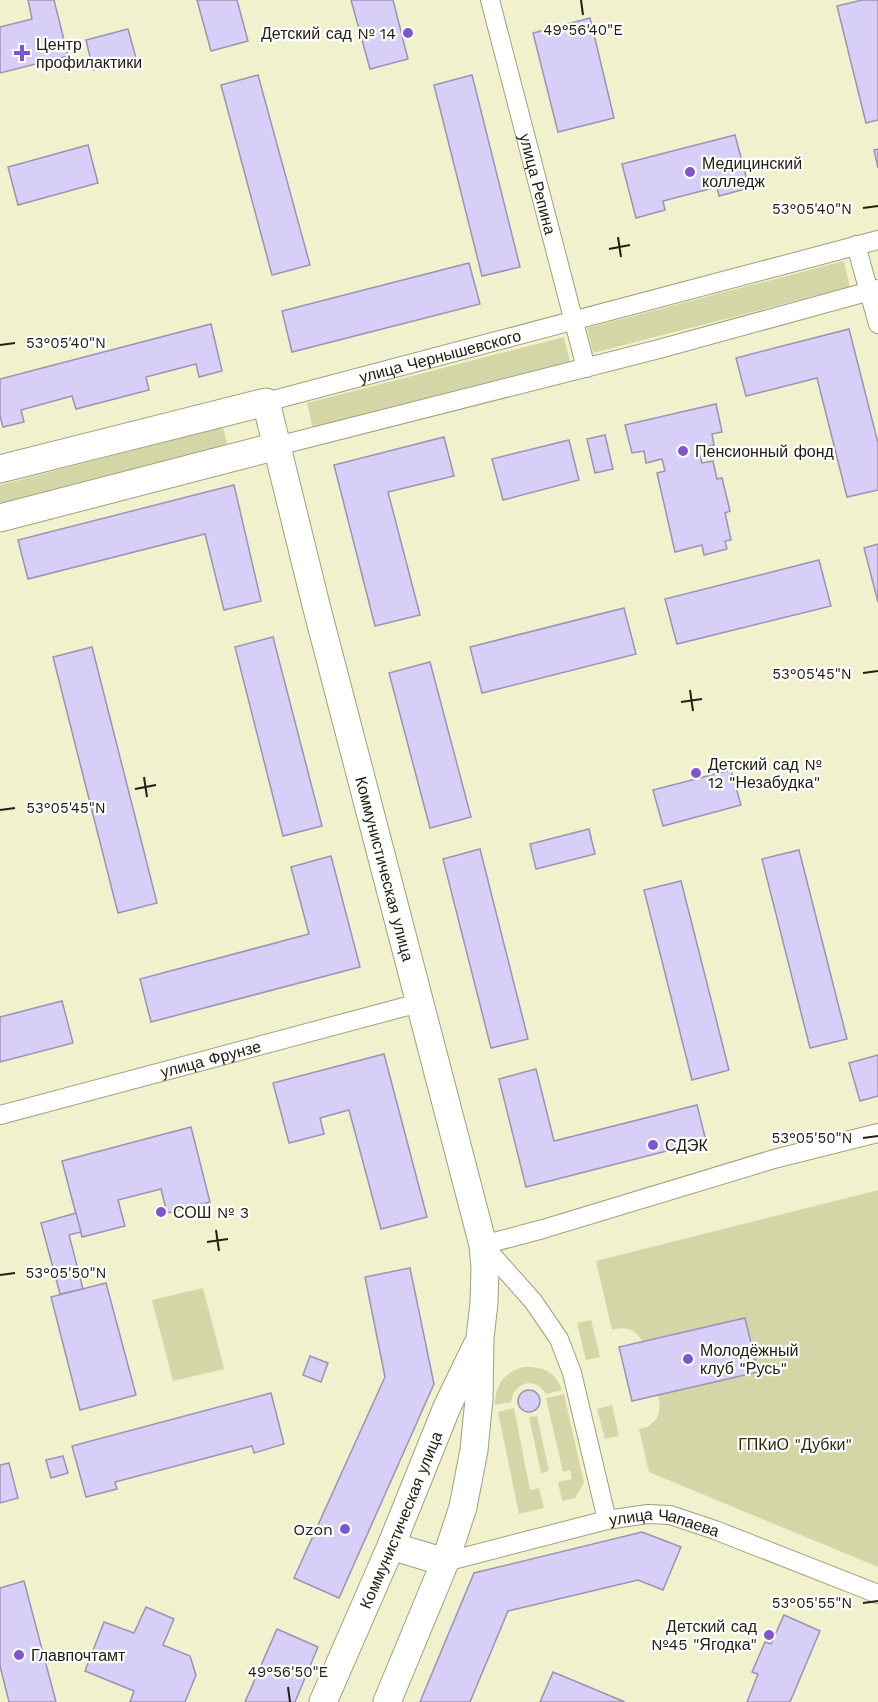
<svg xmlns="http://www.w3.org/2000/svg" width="878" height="1702" viewBox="0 0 878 1702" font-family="'Work Sans',sans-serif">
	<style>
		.green { fill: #d5d6a7 }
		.building { fill: #d8cff8; stroke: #9b93b4; stroke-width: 1.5 }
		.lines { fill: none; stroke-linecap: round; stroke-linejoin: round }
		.minor-casing { stroke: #9fa07d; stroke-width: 20 }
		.secondary-casing { stroke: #9fa07d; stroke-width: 29 }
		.minor { stroke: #fff; stroke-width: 18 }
		.secondary { stroke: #fff; stroke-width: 27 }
		.ticks { fill: none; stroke: #212113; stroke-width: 2 }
		.poi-dot { fill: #7e55cf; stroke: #fff; stroke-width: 2 }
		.labels { text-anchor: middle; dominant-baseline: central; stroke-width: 4.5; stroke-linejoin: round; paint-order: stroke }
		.poi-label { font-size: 16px; fill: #212113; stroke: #fff; text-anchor: start }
		.street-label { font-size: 16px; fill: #212113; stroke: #fff }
		.park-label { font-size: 16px; fill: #2d2d0c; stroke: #fff }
		.ticks-label { font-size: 15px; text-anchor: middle; fill: #212113; stroke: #fff; stroke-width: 4.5; stroke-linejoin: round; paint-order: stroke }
	</style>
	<rect width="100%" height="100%" fill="#f1f2cd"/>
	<g class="green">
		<path d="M844 261 850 287 593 353 587 328Z"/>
		<path d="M564 337 570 362 313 428 307 403Z"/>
		<path d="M223 427 229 452 0 511V485Z"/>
		<path d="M878 1190V1567L649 1472 639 1429C657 1426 663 1412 658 1395L758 1372 745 1318 642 1341C635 1329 625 1326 612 1330L596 1261Z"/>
		<path d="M203 1288 224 1369 173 1381 152 1300Z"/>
		<path d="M591 1320 600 1357 586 1360 577 1323Z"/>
		<path d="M523 1367C542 1366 556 1371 562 1390L546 1394C535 1376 514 1382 511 1402L495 1405C495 1385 504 1373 523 1367Z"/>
		<path d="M564 1394 584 1483 575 1498 562 1501 558 1482 572 1479 570 1470 563 1472 546 1398Z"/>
		<path d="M612 1405 619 1436 605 1439 597 1409Z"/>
		<path d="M514 1408 530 1490 539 1488 544 1508 519 1514 498 1412Z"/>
		<path d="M537 1416 549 1471 541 1473 529 1417Z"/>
	</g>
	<g class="building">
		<path d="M28 0H54L68 56 0 73V27L32 19Z"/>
		<path d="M197 0H237L248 41 211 51Z"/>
		<path d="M351 0H393L408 59 370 69Z"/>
		<path d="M862 0H878V120L866 123 837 6Z"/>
		<path d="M590 18 614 118 558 132 533 33Z"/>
		<path d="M128 29 136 58 93 70 86 40Z"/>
		<path d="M258 75 310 265 272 275 221 85Z"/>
		<path d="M472 75 520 267 482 276 434 85Z"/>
		<path d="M735 135 749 188 719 196 717 187 663 201 665 210 636 218 622 164Z"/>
		<path d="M88 145 98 183 18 205 8 167Z"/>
		<path d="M878 149V168L874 150Z"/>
		<path d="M469 263 480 304 292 352 282 311Z"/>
		<path d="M211 324 222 371 199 377 196 364 146 377 149 390 76 409 72 396 21 410 24 422 3 427 0 416V379Z"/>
		<path d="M849 329 878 443V490L847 497 817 378 746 396 736 358Z"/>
		<path d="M716 404 722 432 712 434 714 445 698 449 702 463 713 461 717 479 722 478 730 511 725 513 731 540 725 541 727 549 704 555 702 545 675 552 657 473 665 471 662 459 646 463 644 451 632 453 625 425Z"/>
		<path d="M605 435 613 469 595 473 587 439Z"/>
		<path d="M444 437 454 476 388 492 420 615 375 626 334 465Z"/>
		<path d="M569 440 579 480 503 500 492 459Z"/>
		<path d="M234 485 261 601 224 610 205 534 28 579 18 540Z"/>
		<path d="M878 544V602L864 548Z"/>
		<path d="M819 560 831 606 677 644 665 599Z"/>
		<path d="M624 608 636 654 482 693 470 647Z"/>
		<path d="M273 637 322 826 283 836 235 647Z"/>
		<path d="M92 647 157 903 118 913 53 657Z"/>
		<path d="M430 662 471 817 430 828 389 673Z"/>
		<path d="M731 770 741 805 663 826 653 790Z"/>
		<path d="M589 829 595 854 536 869 530 844Z"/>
		<path d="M480 849 528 1039 491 1048 443 859Z"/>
		<path d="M799 850 847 1039 810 1048 762 859Z"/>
		<path d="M331 856 360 967 151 1022 140 979 309 934 291 867Z"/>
		<path d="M681 881 729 1070 692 1080 644 890Z"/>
		<path d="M62 1001 73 1043 0 1062V1017Z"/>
		<path d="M384 1054 427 1217 381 1229 349 1110 320 1118 324 1134 289 1143 273 1083Z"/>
		<path d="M878 1055V1096L860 1101 849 1063Z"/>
		<path d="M536 1069 554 1141 697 1105 706 1141 526 1187 499 1079Z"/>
		<path d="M191 1127 210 1202 167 1213 161 1189 118 1200 125 1226 82 1237 62 1161Z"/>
		<path d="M76 1213 81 1232 69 1235 83 1289 60 1294 41 1223Z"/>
		<path d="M410 1268 434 1384 339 1598 294 1578 385 1377 365 1277Z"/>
		<path d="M106 1283 136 1395 80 1410 51 1297Z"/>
		<path d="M745 1318 758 1372 632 1401 619 1347Z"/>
		<path d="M310 1356 328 1363 321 1382 303 1375Z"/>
		<circle cx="529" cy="1401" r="11"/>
		<path d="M271 1393 284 1444 254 1453 252 1446 115 1482 117 1489 86 1497 72 1446Z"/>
		<path d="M63 1456 68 1473 51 1478 46 1460Z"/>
		<path d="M9 1463 18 1498 0 1503V1465Z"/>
		<path d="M642 1532 681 1547 663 1590 638 1580 508 1611 470 1702H420L474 1573Z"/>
		<path d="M24 1581 56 1702H9L0 1666V1588Z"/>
		<path d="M146 1607 174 1619 163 1645 190 1656 196 1675 185 1702H130L134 1691 85 1671 104 1622 134 1633Z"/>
		<path d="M784 1615 820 1631 790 1702H747L758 1674 752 1672 765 1642 771 1644Z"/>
		<path d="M277 1629 318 1647 295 1702H245Z"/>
		<path d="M553 1672 625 1702H540Z"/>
	</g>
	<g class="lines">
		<g class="minor-casing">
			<g id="minor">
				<path id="s1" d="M490 0 586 368"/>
				<path d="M856 245 878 324"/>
				<path id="s2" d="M266 402 878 240"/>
				<path d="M277 446 659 349 878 289"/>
				<path id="s3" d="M0 1115 419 1003"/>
				<path d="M607 1520 572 1373 559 1339 533 1301 483 1245 543 1229 774 1159 878 1133"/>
				<path id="s4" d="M445 1562 607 1520 648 1514 670 1515 715 1530 878 1594"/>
			</g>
		</g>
		<g class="secondary-casing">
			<g id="secondary">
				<path id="s5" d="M0 469 266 402 316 605 483 1245 485 1268 484 1303 480 1338 479 1399 474 1450 463 1507 445 1562 387 1702"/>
				<path d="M0 518 277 446"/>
				<path d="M391 1546 445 1562"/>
				<path id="s6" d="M323 1702 391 1546 447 1407 476 1347"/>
			</g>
		</g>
		<use href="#minor" class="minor"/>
		<use href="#secondary" class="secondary"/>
	</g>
	<path class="ticks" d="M581 0 583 15M863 208 878 206M618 237 621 257M609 249 630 245M0 345 15 343M863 673 878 671M690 690 693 711M681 702 702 699M144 777 147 797M135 789 156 785M0 810 15 808M863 1138 878 1136M216 1230 219 1251M207 1242 228 1239M0 1275 15 1273M863 1603 878 1601M288 1687 290 1702"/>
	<g class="poi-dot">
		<circle cx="408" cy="33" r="6"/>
		<path d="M19 44h6v6h6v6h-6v6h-6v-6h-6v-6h6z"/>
		<circle cx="690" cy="172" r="6"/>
		<circle cx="683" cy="451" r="6"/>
		<circle cx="696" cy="773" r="6"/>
		<circle cx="653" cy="1145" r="6"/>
		<circle cx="161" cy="1212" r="6"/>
		<circle cx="688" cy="1359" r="6"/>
		<circle cx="345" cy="1529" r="6"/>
		<circle cx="769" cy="1635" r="6"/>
		<circle cx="19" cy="1655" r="6"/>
	</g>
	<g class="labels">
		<g class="poi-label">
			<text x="396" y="33" text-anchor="end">Детский сад № 14</text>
			<text x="36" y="44">Центр<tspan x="36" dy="18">профилактики</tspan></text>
			<text x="702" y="163">Медицинский<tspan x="702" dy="18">колледж</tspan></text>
			<text x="695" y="451">Пенсионный фонд</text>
			<text x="708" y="764">Детский сад №<tspan x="708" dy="18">12 "Незабудка"</tspan></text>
			<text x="665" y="1145">СДЭК</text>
			<text x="173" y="1212">СОШ № 3</text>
			<text x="700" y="1350">Молодёжный<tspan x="700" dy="18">клуб "Русь"</tspan></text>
			<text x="333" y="1529" text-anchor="end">Ozon</text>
			<text x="757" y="1626" text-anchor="end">Детский сад<tspan x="757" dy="18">№45 "Ягодка"</tspan></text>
			<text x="31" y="1655">Главпочтамт</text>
		</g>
		<g class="street-label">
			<text stroke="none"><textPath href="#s1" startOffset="190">улица Репина</textPath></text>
			<text stroke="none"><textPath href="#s2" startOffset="180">улица Чернышевского</textPath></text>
			<text stroke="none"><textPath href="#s5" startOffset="756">Коммунистическая улица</textPath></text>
			<text stroke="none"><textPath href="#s3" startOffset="218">улица Фрунзе</textPath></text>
			<text stroke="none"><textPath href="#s6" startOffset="198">Коммунистическая улица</textPath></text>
			<text stroke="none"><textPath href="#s4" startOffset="226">улица Чапаева</textPath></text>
		</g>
		<g class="park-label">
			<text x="795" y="1444">ГПКиО "Дубки"</text>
		</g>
	</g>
	<g class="ticks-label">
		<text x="583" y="35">49°56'40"E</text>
		<text x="812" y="214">53°05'40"N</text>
		<text x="66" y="348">53°05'40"N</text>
		<text x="812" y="679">53°05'45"N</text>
		<text x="66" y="813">53°05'45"N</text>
		<text x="812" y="1143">53°05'50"N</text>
		<text x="66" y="1278">53°05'50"N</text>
		<text x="812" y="1608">53°05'55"N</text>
		<text x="288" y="1677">49°56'50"E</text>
	</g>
</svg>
